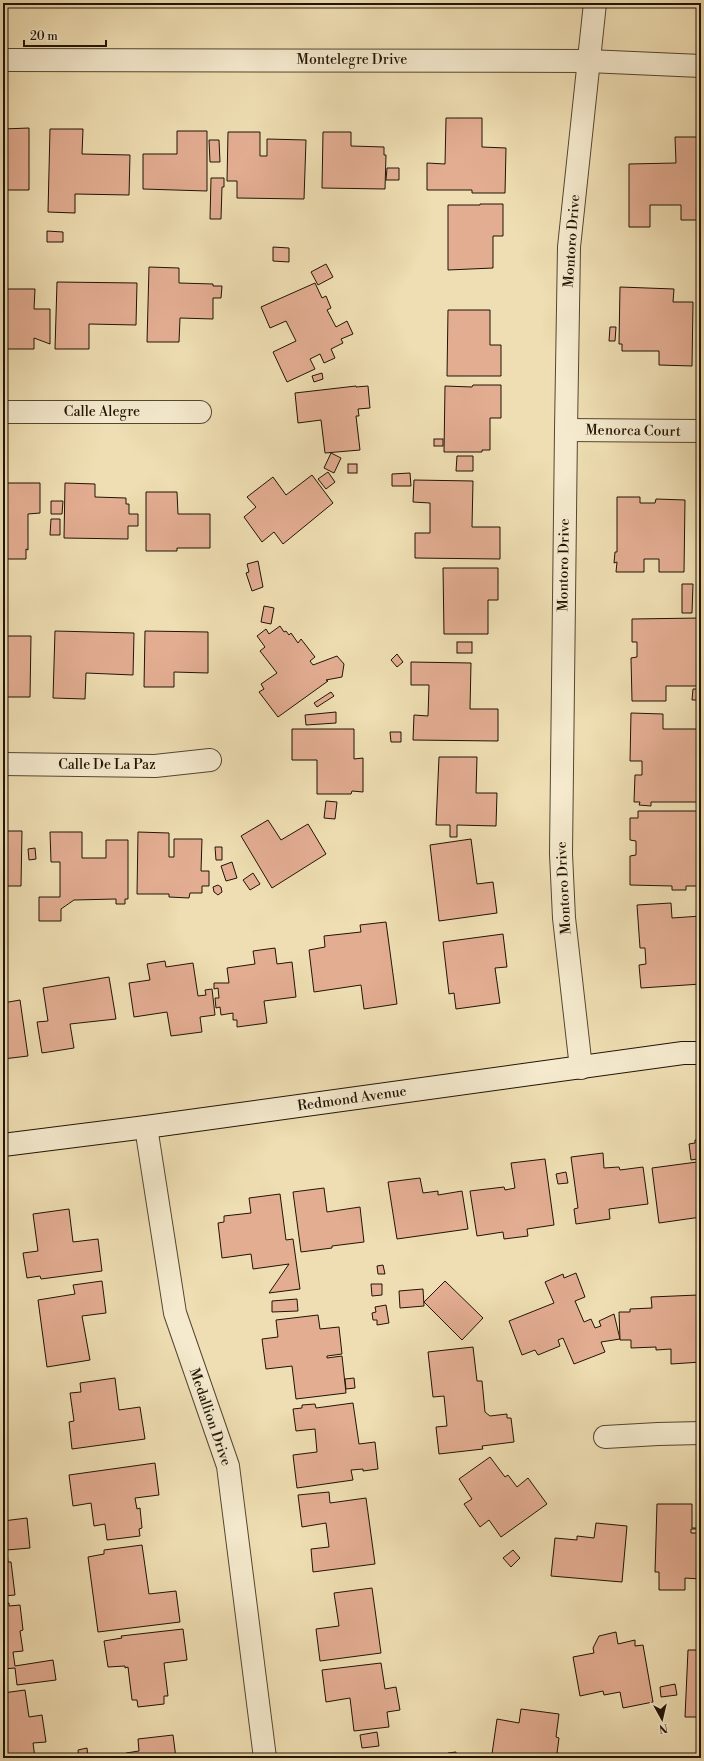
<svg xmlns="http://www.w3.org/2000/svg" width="704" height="1761" viewBox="0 0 704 1761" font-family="'Libre Bodoni',serif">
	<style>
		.building { fill: #e3ad92; stroke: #211404 }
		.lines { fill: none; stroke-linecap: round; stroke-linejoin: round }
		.street-casing { stroke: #544630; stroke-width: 24 }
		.secondary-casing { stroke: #211404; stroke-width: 24 }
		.street { stroke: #f5eace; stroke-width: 22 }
		.secondary { stroke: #f5eace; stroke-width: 22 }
		.labels { text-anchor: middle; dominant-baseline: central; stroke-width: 3.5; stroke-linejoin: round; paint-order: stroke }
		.street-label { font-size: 14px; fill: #211404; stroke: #f5eace }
	</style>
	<rect width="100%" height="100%" fill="#efdeb3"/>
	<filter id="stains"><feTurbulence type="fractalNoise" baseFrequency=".005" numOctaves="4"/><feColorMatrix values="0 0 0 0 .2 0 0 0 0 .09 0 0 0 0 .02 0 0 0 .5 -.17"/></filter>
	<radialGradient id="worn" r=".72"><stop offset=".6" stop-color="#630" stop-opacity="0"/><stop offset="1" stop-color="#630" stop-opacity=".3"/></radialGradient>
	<g class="building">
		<path d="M482 3H522V7Z"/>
		<path d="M446 118H482V147L506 148 505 193H472V190H427V163L445 164Z"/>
		<path d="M29 128V190H4L3 202V129Z"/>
		<path d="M50 129H83L82 154 130 155 129 195 75 194V213L48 212Z"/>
		<path d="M177 131H207V191L143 189V154H177Z"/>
		<path d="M228 132H260V156H267V139L306 140 304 199 237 198V181H227Z"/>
		<path d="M323 132H351V146L384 147V155H386L385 189 322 188Z"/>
		<path d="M675 137H701V220H681V205H650V227H629V164L676 163Z"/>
		<path d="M209 140H219L220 162H210Z"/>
		<path d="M387 168H399V180H386Z"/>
		<path d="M211 178H224V187H222L221 219H210Z"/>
		<path d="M480 204H503V236H493V268L448 270V205H480Z"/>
		<path d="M47 231 63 232V242H47Z"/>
		<path d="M273 247 289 248V262L273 261Z"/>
		<path d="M326 264 333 277 318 285 311 272Z"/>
		<path d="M149 267 179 268V283L213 284V286H222L221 298H213V319L180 318 179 342H147Z"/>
		<path d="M57 282 137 283 136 325 89 324V349H55Z"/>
		<path d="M315 283 322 298 326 296 331 308 327 310 336 327 347 321 353 334 341 339 343 343 331 349 335 358 324 363 320 354 310 359 315 369 287 382 273 352 296 341 286 321 270 328 261 307Z"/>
		<path d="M620 287 674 289 673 302H693L692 366 659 365V351H622V344H619Z"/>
		<path d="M3 289H35L34 309H50V344L34 338V349H5V340H3Z"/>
		<path d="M448 310H490V345H501V376H447Z"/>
		<path d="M610 327H616L615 341H609Z"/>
		<path d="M322 373 323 379 314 382 312 376Z"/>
		<path d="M473 385H501V418H490V450H482V452H444L445 386 472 387Z"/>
		<path d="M356 386V387L368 386 370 408 358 409 359 416H356L360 450 325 453 321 420 298 423 295 393Z"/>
		<rect x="434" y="439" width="9" height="7"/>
		<path d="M331 453 341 458 334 473 324 468Z"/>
		<path d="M457 456H473V471H456Z"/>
		<rect x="348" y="464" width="9" height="9"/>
		<path d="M328 472 335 482 326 489 318 479Z"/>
		<path d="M410 473 411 486H392V474Z"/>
		<path d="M312 475 333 503 283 544 274 532 262 542 244 517 256 507 247 497 273 477 286 495Z"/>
		<path d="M414 480 473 481 472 527H500V559L415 558V533H430V503L413 502Z"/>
		<path d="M7 483H40V513L28 514V550L26 549V559H3V508H7Z"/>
		<path d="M65 483 95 484V497L126 498V504H129V514H138V526H128V539L64 538Z"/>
		<path d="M146 492H177L178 514H210V548H177V551H146Z"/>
		<path d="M617 497H640V503H655L656 499 685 500 684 572H659V559H644V572H616L617 562 614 563 615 552H617Z"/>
		<path d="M51 501H63L62 514H51Z"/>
		<path d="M51 519H60V535H50Z"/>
		<path d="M258 561 263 587 252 591 246 573 249 572 247 564Z"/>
		<path d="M443 568H498V600H488V634H444Z"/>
		<path d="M682 584H693L692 613H682Z"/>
		<path d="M264 606 274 608 271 624 261 622Z"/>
		<path d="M701 618V686H666V701H632L631 658 637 657V642H632V619Z"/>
		<path d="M280 626 284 632 286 631 289 635 291 633 298 643 301 639 315 657 310 661 313 665 337 656 344 664 342 677 326 680 328 681 278 717 259 692 264 689 261 684 277 673 260 651 265 647 257 636 266 629 269 634Z"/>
		<path d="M55 631 134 633 133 675 86 673 85 699 53 698Z"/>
		<path d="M145 631 208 632V673L174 672V687H144Z"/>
		<path d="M3 636H31L30 697H3Z"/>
		<rect x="457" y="642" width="15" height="11"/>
		<path d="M397 654 403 662 397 667 391 660Z"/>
		<path d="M411 662 471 663 470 709H498V741L413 740 414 715 428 716 429 685H411Z"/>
		<path d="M693 689H701L700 700H692Z"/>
		<path d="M331 692 334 696 317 707 314 703Z"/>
		<path d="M336 712V723L306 725 305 715Z"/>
		<path d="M631 713 663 714V729H701V802H651V806L639 805 640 802H634L635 775H642V761H630Z"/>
		<path d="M292 729H354V759L363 758V792L352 791 351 794H317V760H292Z"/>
		<path d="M390 732H401V742H391Z"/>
		<path d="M439 757H477L476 793H497L496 826 457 825V837H450V825H436Z"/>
		<path d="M326 801 337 802 335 819 324 818Z"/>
		<path d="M638 811H701V886H686V890H672V886L630 885V856L636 855V841L630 840V818H638Z"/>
		<path d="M268 820 281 840 308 824 326 854 272 888 241 836Z"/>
		<path d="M3 831H22L21 886H3Z"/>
		<path d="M50 832H82V858H106V840H128V899H125V904H116V899L74 900 61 909V921H39V897H60V862H51Z"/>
		<path d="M138 832 169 833V857H174V839H202L201 871H209V886H202V893H190L189 898 169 897V894H137Z"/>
		<path d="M471 839 477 884 493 882 497 913 439 921 430 845Z"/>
		<path d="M215 847H222V860H216Z"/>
		<path d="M35 848 36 859 29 860 28 849Z"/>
		<path d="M232 862 237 878 226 881 221 866Z"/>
		<path d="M253 873 260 884 250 890 243 880Z"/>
		<path d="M218 885 221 887 222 892 218 895 214 892 213 887Z"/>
		<path d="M671 903 672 918 701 916V941H697L699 958H701V984L641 988 639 965 646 964 645 948H640L637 905Z"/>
		<path d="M386 922 397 1004 364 1009 361 985 314 992 309 950 325 947 324 936 361 932 360 925Z"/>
		<path d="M503 934 507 967 495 968 500 1003 456 1009 454 993 449 994 443 942Z"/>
		<path d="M275 948 277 964 292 962 296 997 264 1001 267 1023 237 1027V1020H233V1013L221 1015 220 1007 216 1008 215 998H219L218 988 214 989V983H229L227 968 255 964 253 951Z"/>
		<path d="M165 961 166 967 193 963 198 996 206 995 205 990 212 989 215 1015 200 1017 202 1032 171 1036 167 1012 134 1017 129 983 150 980 147 964Z"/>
		<path d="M109 977 116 1019 70 1024 74 1048 42 1053 37 1022 48 1021 43 988Z"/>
		<path d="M20 1000 28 1056 3 1059V1003Z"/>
		<path d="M701 1139V1217L659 1223 652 1168 697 1162V1159L691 1160 689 1144 695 1143V1140Z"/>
		<path d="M603 1153 604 1168 619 1167 620 1170 643 1167 648 1204 609 1209 610 1219 576 1224 574 1209 578 1208 571 1157Z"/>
		<path d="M545 1159 554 1225 527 1229 528 1236 504 1239 503 1232 477 1236 470 1191 504 1187 505 1190 515 1188 511 1163Z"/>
		<path d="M566 1172 568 1183 558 1184 556 1174Z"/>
		<path d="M420 1178 423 1193 438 1191V1195L462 1191 468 1229 397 1239 388 1182Z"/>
		<path d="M324 1188 327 1212 360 1207 364 1242 332 1246V1248L301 1252 293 1192Z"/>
		<path d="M280 1194 286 1240 293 1239 300 1289 269 1293 289 1264 253 1269 251 1254 222 1258 218 1223 224 1222V1216L251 1213 249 1198Z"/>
		<path d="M69 1209 73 1242 98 1239 102 1271 41 1279 40 1276 27 1278 23 1253 38 1251 33 1214Z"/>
		<path d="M383 1265 385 1274H378L377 1266Z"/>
		<path d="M576 1273 585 1297 575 1301 584 1322 591 1319 595 1328 601 1326 599 1321 614 1314 620 1339 601 1342 605 1352 574 1364 563 1338 558 1340 560 1346 538 1355 535 1350 522 1355 509 1321 554 1303 545 1282 563 1274 564 1278Z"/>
		<path d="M102 1281 106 1313 82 1316 90 1360 47 1367 38 1300 75 1294 73 1285Z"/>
		<path d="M445 1281 483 1318 462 1340 424 1302Z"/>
		<path d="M371 1284H382V1295L372 1296Z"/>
		<path d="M423 1289 424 1306 400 1308 399 1291Z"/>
		<path d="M698 1295 699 1305H701V1362L671 1364V1349L656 1350V1347L631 1348V1340H620L619 1312H630V1309L652 1308 651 1297Z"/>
		<path d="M297 1299 298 1311 272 1312V1301Z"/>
		<path d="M386 1305 389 1323 377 1325V1320H373L372 1313 376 1312 375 1307Z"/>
		<path d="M318 1315 320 1329 339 1327 342 1354 327 1356V1358L342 1356 346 1393 296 1399 292 1366 266 1369 262 1339 278 1337 276 1320Z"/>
		<path d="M473 1347 477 1381H482L485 1412 490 1416 507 1414V1418H511L514 1442 482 1446 483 1449 439 1454 436 1427 447 1426 444 1396 433 1397 428 1352Z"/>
		<path d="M115 1378 119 1410 140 1407 145 1439 72 1449 69 1422 74 1421 70 1393 81 1392 80 1383Z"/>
		<path d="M354 1378 355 1388 346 1389 345 1379Z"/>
		<path d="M353 1403 359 1444 375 1442 378 1469 363 1471V1469L351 1470 353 1480 297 1488 293 1455 317 1452 315 1429 296 1431 293 1409 302 1408V1405L315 1404 316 1408Z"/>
		<path d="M490 1457 505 1477 508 1475 517 1487 528 1478 547 1504 501 1537 489 1520 480 1527 464 1504 472 1499 459 1479Z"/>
		<path d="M155 1463 159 1495 135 1498 137 1509 140 1508 142 1528 139 1529 140 1536 107 1540 105 1524 94 1526 91 1503 73 1506 69 1475Z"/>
		<path d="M329 1492 330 1503 366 1498 375 1564 313 1572 311 1549 329 1547 326 1523 302 1527 298 1495Z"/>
		<path d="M657 1504H692V1528H701V1529H691V1533H701V1579L685 1578V1590H659V1572H655Z"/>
		<path d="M27 1518 30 1548 7 1550 8 1562H11L15 1595 3 1596V1521Z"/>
		<path d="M596 1523 627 1526 622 1582 551 1576 555 1538 577 1540V1536L594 1538Z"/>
		<path d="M142 1545 149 1594 176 1591 180 1622 98 1632 88 1557 104 1554V1550Z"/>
		<path d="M513 1550 520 1558 511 1567 503 1558Z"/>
		<path d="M372 1588 381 1653 320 1661 316 1629 339 1626 334 1593Z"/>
		<path d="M9 1603V1606L20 1605 23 1630 20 1631 23 1651 13 1652 15 1666 53 1660 56 1680 17 1685 15 1668 3 1669V1604Z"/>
		<path d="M183 1629 187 1660 164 1663 168 1696H164V1704L138 1707 137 1700H132L128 1667 125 1668V1666L108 1667 104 1641 122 1638 121 1636Z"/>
		<path d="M616 1632 618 1644 635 1640V1646L643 1645 653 1702 623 1708 620 1692 604 1695 603 1691 580 1696 573 1657 594 1653 593 1648 599 1636Z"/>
		<path d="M688 1650H701V1717H685Z"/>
		<path d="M381 1663 385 1689 396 1687 400 1710 387 1712 389 1727 354 1731 350 1698 326 1702 322 1670Z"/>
		<path d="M675 1684 677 1695 661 1697 660 1687Z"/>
		<path d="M25 1690 29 1717 42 1715 46 1742 33 1743 35 1758H3V1693Z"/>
		<path d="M521 1709 559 1714 556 1737 559 1738 557 1753 572 1756V1758H504L505 1756 492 1754 497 1719 519 1723Z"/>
		<path d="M377 1732 379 1746 362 1748 360 1735Z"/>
		<path d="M173 1735 176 1758H126V1753L139 1751 138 1739Z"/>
		<path d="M87 1748 88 1758H79L78 1750Z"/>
		<path d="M456 1752V1758H449L448 1753Z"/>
	</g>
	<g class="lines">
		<g class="street-casing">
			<g id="street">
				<path d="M3 60 588 61 701 66"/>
				<path d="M3 412H200"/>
				<path d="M566 430 701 431"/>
				<path d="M3 764 155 766 210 760"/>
				<path d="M581 1068 564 918 561 854 566 430 569 247 595 3"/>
				<path d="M146 1127 175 1313 228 1466 265 1758"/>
				<path d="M605 1437 658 1434 701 1433"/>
			</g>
		</g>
		<g class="secondary-casing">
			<path id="secondary" d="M3 1145 146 1127 683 1053H701"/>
		</g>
		<use href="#street" class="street"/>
		<use href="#secondary" class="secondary"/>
	</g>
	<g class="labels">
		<g class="street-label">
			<text x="352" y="60">Montelegre Drive</text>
			<text transform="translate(572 241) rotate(-86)">Montoro Drive</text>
			<text x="102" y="412">Calle Alegre</text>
			<text transform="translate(633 431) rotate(1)">Menorca Court</text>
			<text transform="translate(564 565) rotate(-89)">Montoro Drive</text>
			<text x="107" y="765">Calle De La Paz</text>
			<text transform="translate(564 888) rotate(-93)">Montoro Drive</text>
			<text transform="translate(352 1099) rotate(-8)">Redmond Avenue</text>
			<text transform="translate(210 1417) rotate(71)">Medallion Drive</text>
		</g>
	</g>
	<rect width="704" height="1761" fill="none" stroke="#efdeb3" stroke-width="16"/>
	<rect x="4" y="4" width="696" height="1753" fill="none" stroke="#211404" stroke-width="2"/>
	<rect x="8" y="8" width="688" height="1745" fill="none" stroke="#211404"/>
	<g transform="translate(662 1719) rotate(172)" stroke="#f5eace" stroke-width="3" paint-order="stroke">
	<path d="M0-3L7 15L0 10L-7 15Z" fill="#211404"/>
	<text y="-6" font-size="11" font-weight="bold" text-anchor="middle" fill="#211404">N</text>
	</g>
	<path d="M24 40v6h82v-6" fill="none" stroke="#211404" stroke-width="2"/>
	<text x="30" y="40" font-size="12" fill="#211404" stroke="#f5eace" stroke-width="3" paint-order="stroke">20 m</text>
	<rect width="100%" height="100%" filter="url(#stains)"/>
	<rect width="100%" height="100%" fill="url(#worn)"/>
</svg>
